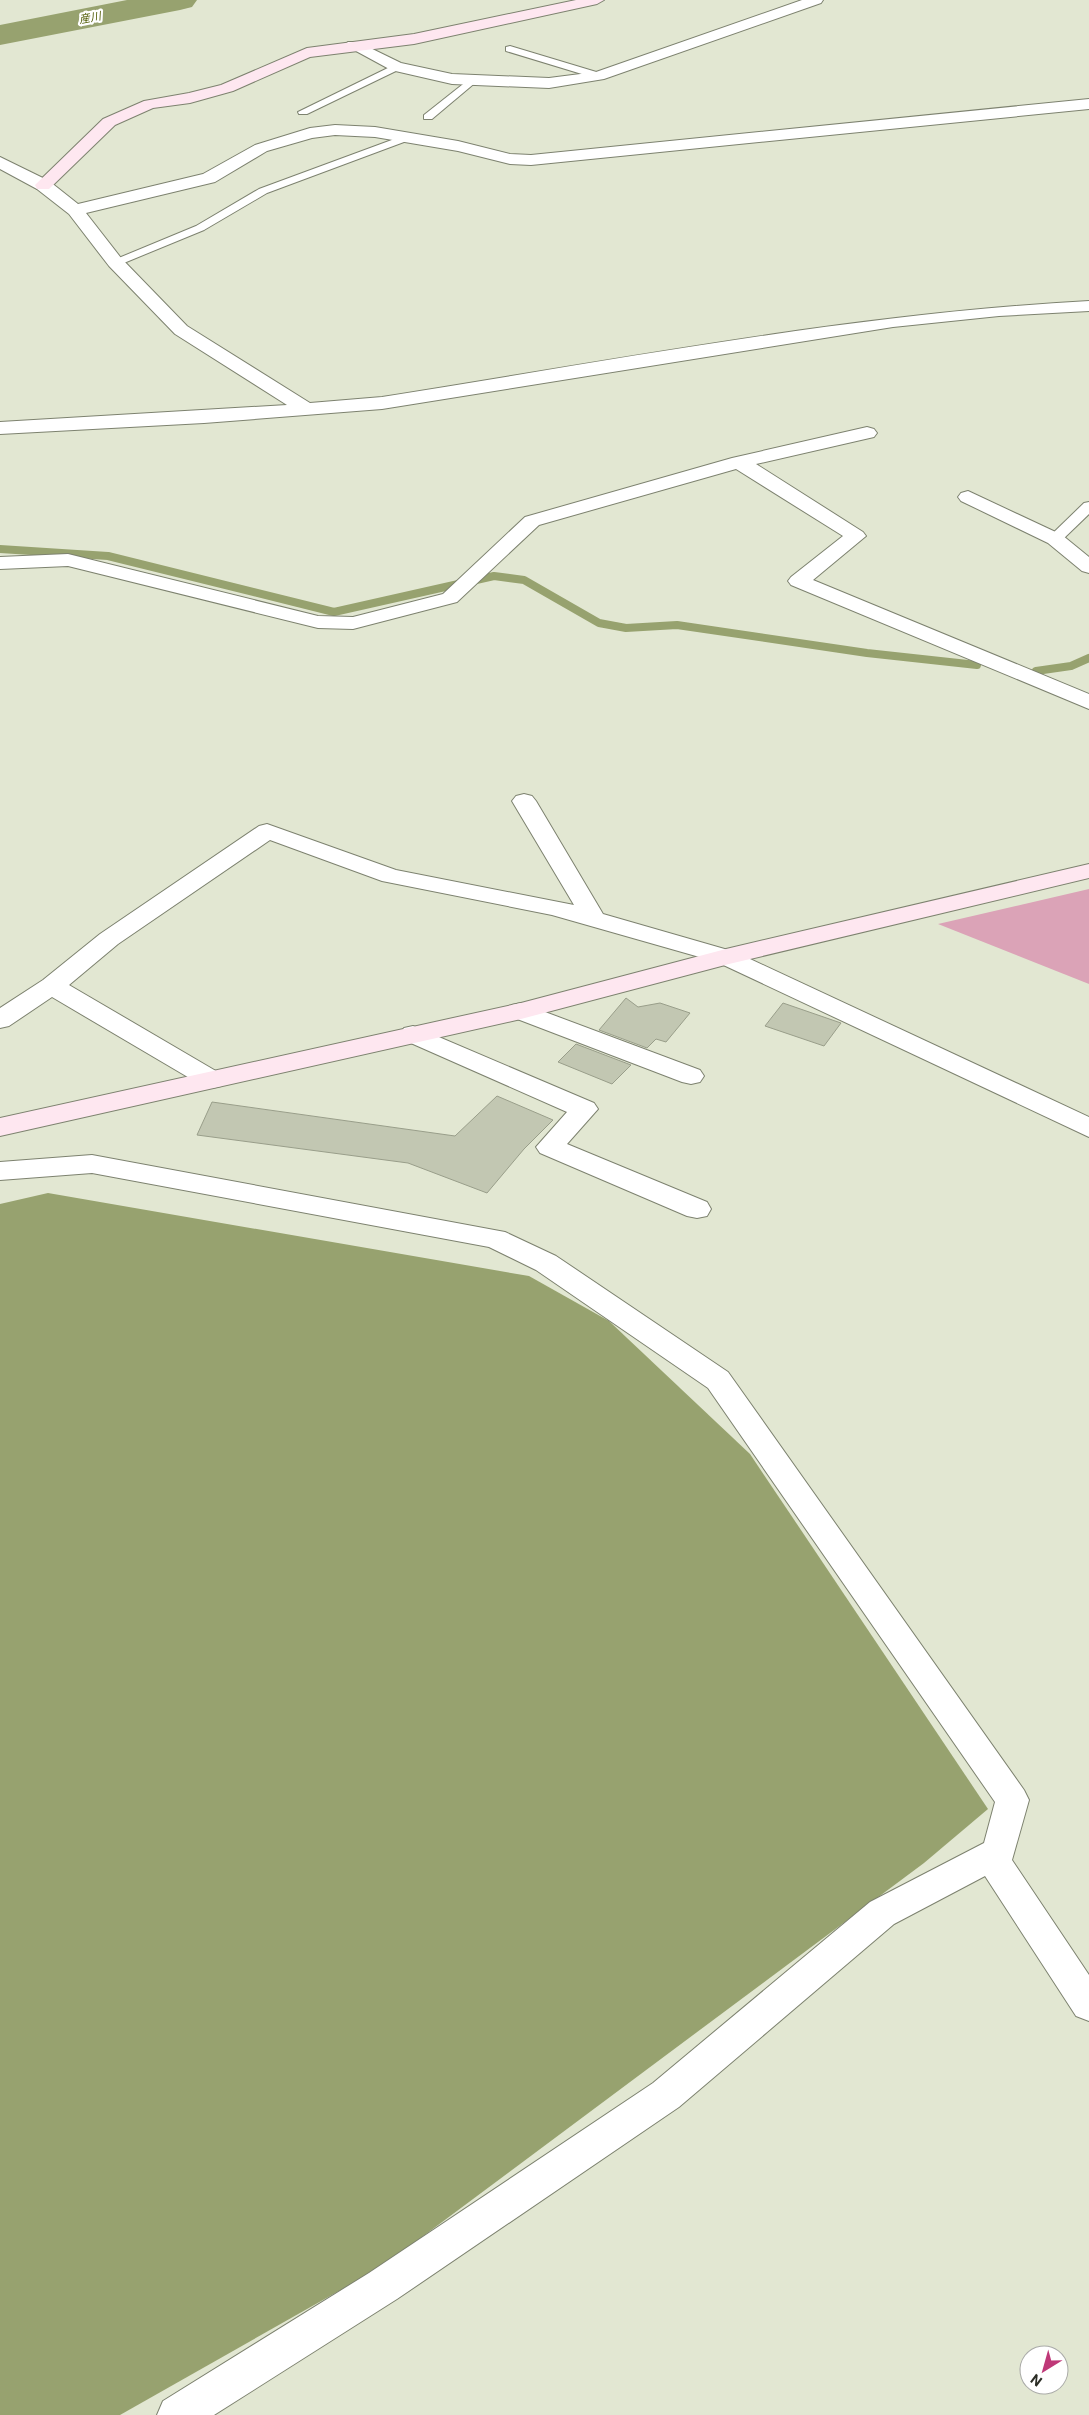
<svg xmlns="http://www.w3.org/2000/svg" width="1089" height="2415" viewBox="0 0 1089 2415" font-family="Roboto,'Noto Sans JP',sans-serif">
	<style>
		.green { fill: #dba3b7 }
		.water { fill: #97a26f }
		.lines { fill: none; stroke-linecap: round; stroke-linejoin: round }
		.stream { stroke: #97a26f; stroke-width: 8 }
		.river { fill: #97a26f; fill-rule: evenodd }
		.building { fill: #c2c7b2; stroke: #999e8a }
		.lane-casing { stroke: #7d826f; stroke-width: 2 }
		.street-casing { stroke: #7d826f; stroke-width: 2 }
		.secondary-casing { stroke: #7d826f; stroke-width: 2 }
		.lane { fill: #fff; fill-rule: evenodd }
		.street { fill: #fff; fill-rule: evenodd }
		.secondary { fill: #fee7f0; fill-rule: evenodd }
		.labels { text-anchor: middle; dominant-baseline: central; stroke-width: 4.5; stroke-linejoin: round; paint-order: stroke }
		.far-water-label { font-size: 11px; font-style: italic; fill: #4d5901; stroke: #fff }
	</style>
	<rect width="100%" height="100%" fill="#e2e7d2"/>
	<path class="green" d="M1089 889V984L938 924Z"/>
	<path class="water" d="M48 1193 529 1276 609 1321 750 1454 988 1809 924 1863 383 2266 120 2415H0V1204Z"/>
	<g class="lines">
		<g class="stream">
			<path d="M0 549 108 556 334 612 494 576 524 580 599 623 626 628 677 625 867 653 977 665"/>
			<path d="M1036 671 1071 666 1089 658"/>
		</g>
		<path class="river" d="M127 0H197L192 7 180 10 0 45V25Z"/>
	</g>
	<g class="building">
		<path d="M626 998 638 1007 660 1003 690 1013 666 1042 656 1039 647 1048 599 1030Z"/>
		<path d="M783 1003 841 1023 824 1046 765 1026Z"/>
		<path d="M576 1044 631 1065 612 1084 558 1062Z"/>
		<path d="M497 1096 553 1120 524 1149 487 1193 408 1163 197 1135 212 1102 455 1136Z"/>
	</g>
	<g class="lines">
		<g class="lane-casing">
			<g id="lane">
				<path d="M510 46 603 74 604 76 603 78H595L506 51V47Z"/>
				<path d="M396 64 401 67 400 69 307 114H299L298 112Z"/>
				<path d="M472 77 476 78V82L432 119H424V115Z"/>
				<path d="M408 134 412 135V139L267 193 204 230 119 265 115 266 109 262 196 226 259 189Z"/>
				<path d="M1089 502V514L1060 542H1050L1048 539 1050 536 1084 503Z"/>
			</g>
		</g>
		<g class="street-casing">
			<g id="street">
				<path d="M802 0H823L821 3 604 79 549 88 452 84 391 70 345 45 348 42H358L401 63 452 74 549 78 596 72Z"/>
				<path d="M1089 99V109L531 165 510 164 458 151 375 137 335 135 312 138 267 151 215 182 86 213 121 258 187 326 310 403 382 397C617 360 851 314 1089 301V311L999 316 893 327 382 409 204 423 0 434V422L287 405 175 334 109 266 69 214 37 189 0 169V157L49 181 78 204 203 174 255 145 310 128 335 125 375 127 458 141 510 154 531 155Z"/>
				<path d="M867 427 874 429 877 433 874 437 756 464 863 532 866 536 813 580 1089 694V709L791 585 788 581 791 577 843 536 736 469 539 525 457 602 353 629 318 628 68 566 0 569V557L68 554 318 616 353 617 443 594 525 517 732 458Z"/>
				<path d="M968 491 1062 535 1089 557V573L1082 571 1048 543 961 501 958 497 961 493Z"/>
				<path d="M524 794 532 796 536 801 603 914 735 952 1089 1117V1137L717 962 552 915 382 881 270 840 118 944 69 985 221 1074 225 1080 221 1086 212 1088 203 1086 52 997 9 1026 0 1028V1008L43 980 100 934 259 826 267 824 396 870 574 905 512 801 516 796Z"/>
				<path d="M521 1003 700 1070 704 1076 700 1082 691 1084 682 1082 512 1017 508 1011 512 1005Z"/>
				<path d="M413 1026 594 1103 598 1109 567 1144 707 1202 711 1209 707 1216 697 1218 687 1216 540 1153 536 1147 567 1112 404 1040 400 1034 404 1028Z"/>
				<path d="M92 1155 505 1232 556 1256 728 1372 1024 1790 1029 1800 1012 1860 1089 1975V2021L1076 2016 985 1876 894 1924 679 2107 397 2299 214 2415H157L163 2401 369 2273 653 2083 870 1902 984 1843 995 1802 708 1388 536 1270 489 1247 92 1173 0 1180V1162Z"/>
			</g>
		</g>
		<g class="secondary-casing">
			<g id="secondary">
				<path d="M576 0H604L597 4 414 44 310 57 233 91 190 103 153 108 115 125 49 189H37L35 185 103 119 144 101 189 93 221 85 307 48 414 34Z"/>
				<path d="M1089 864V878L729 964 521 1019 0 1136V1118L521 1003 726 949Z"/>
			</g>
		</g>
		<use href="#lane" class="lane"/>
		<use href="#street" class="street"/>
		<use href="#secondary" class="secondary"/>
	</g>
	<g class="labels">
		<g class="far-water-label">
			<text transform="translate(90 18) rotate(-11)">産川</text>
		</g>
	</g>
	<g transform="translate(1044 2370) rotate(217)"><circle r="24" fill="#ffffff" stroke="#aaaba8"/>
	<path d="M0-4L9 19L0 12L-9 19Z" fill="#bf3878"/>
	<text y="-8" font-size="14" font-weight="bold" text-anchor="middle" fill="#2b2d25">N</text>
	</g>
</svg>
